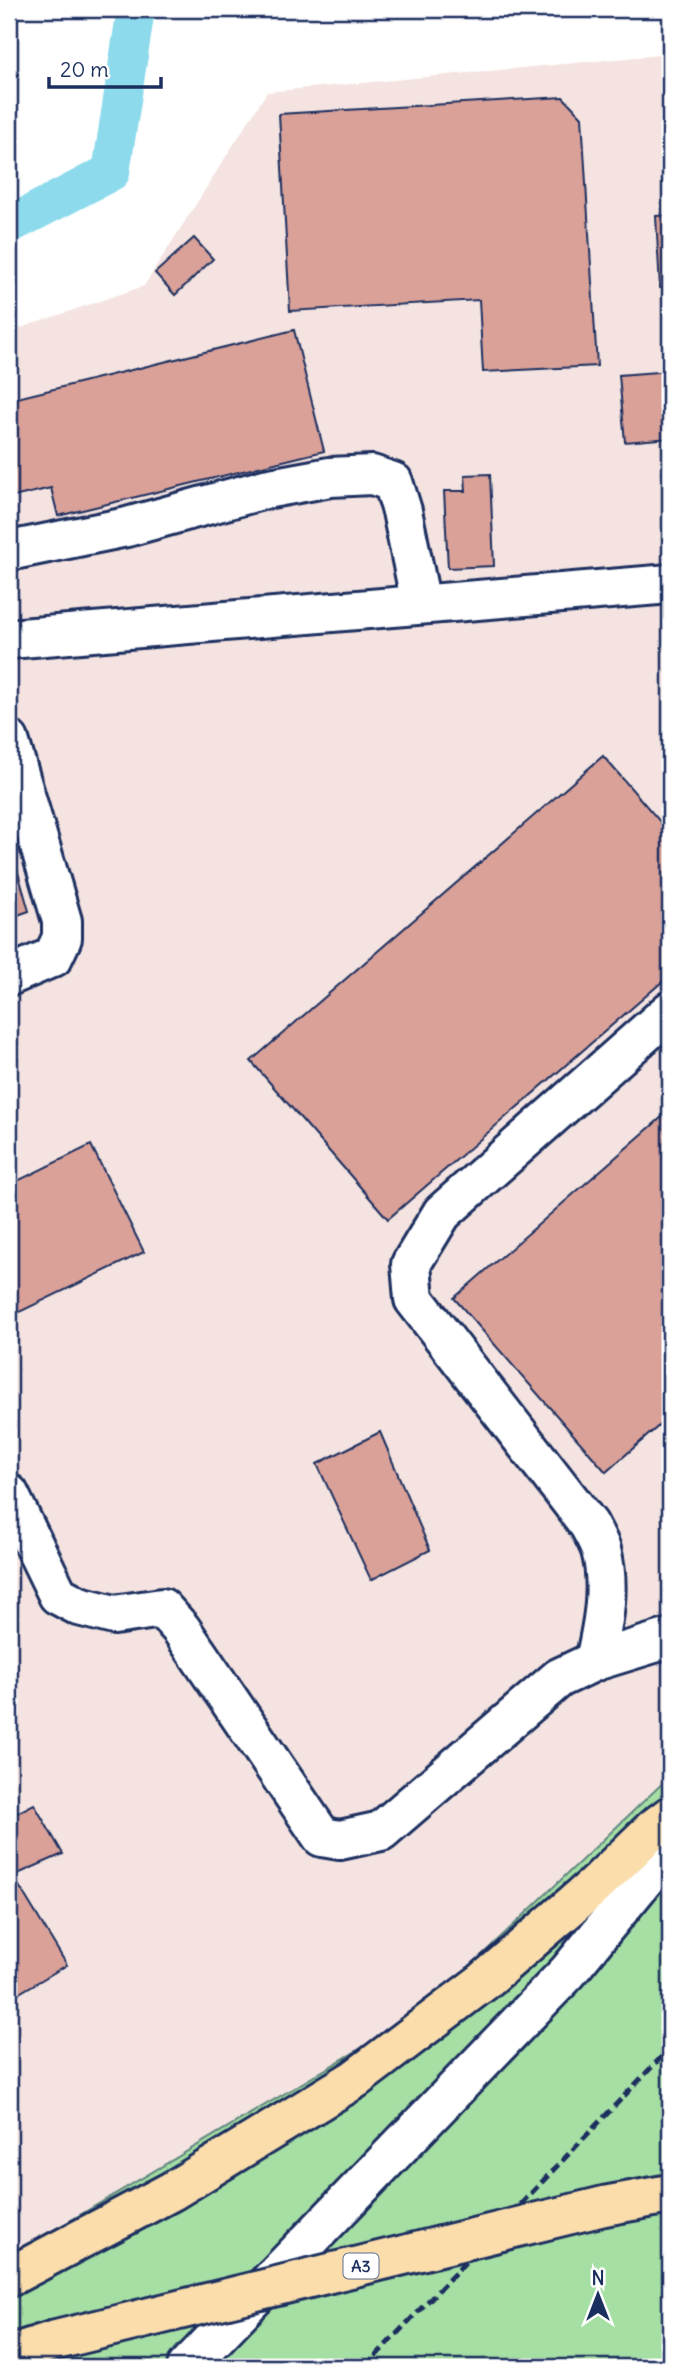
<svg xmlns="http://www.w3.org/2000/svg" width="679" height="2376" viewBox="0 0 679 2376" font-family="Delius,sans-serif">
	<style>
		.built { fill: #f4e3e0 }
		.green { fill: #a6dfa4; stroke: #608781; stroke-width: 2 }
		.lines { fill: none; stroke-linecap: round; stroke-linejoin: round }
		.canal { stroke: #8cdaeb; stroke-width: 38 }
		.building { fill: #daa199; stroke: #1b2f5e; stroke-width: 2 }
		.minor-casing { stroke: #1b2f5e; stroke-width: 44 }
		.highway-casing { stroke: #1b2f5e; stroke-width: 44 }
		.minor { stroke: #fff; stroke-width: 38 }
		.highway { stroke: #faddab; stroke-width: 38 }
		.rail { stroke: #1b2f5e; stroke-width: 5; stroke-dasharray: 10 5; stroke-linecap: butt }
		.major-bridge-casing { stroke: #1b2f5e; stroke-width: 44; stroke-linecap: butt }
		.major-bridge { stroke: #faddab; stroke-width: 38 }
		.labels { text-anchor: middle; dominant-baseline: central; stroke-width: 7; stroke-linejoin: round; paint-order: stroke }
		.shield { fill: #fff; stroke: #5f6d8e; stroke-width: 2 }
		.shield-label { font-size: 16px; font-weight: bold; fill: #1b2f5e }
	</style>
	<rect width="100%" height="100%" fill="#fff"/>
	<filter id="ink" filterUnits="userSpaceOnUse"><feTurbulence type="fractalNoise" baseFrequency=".0143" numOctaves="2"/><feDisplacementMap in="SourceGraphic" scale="14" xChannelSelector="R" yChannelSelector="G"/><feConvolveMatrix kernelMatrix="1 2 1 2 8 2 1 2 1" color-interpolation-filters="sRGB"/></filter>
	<g filter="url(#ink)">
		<path class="built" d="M670 54V1776L422 2012 9 2257V332L144 286 267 92Z"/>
		<path class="green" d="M670 1776V2367H9V2257L422 2012Z"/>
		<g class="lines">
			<path class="canal" d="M9 225 111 172 136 9"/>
		</g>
		<g class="building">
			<path d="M563 97 582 117 597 366 483 372 479 300 290 311 279 114Z"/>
			<path d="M670 215V287L660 288 656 216Z"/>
			<path d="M194 238 213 259 175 295 155 273Z"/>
			<path d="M294 330 324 451 58 516 51 488 9 498V400Z"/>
			<path d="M670 371V438L625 442 619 375Z"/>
			<path d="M490 474 494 566 448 568 444 491H466L465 475Z"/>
			<path d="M603 756 670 833V975L388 1219 251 1061Z"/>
			<path d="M9 841 29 911 9 918Z"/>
			<path d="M670 1110V1416L606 1472 454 1298Z"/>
			<path d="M91 1145 144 1252 9 1317V1185Z"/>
			<path d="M380 1432 430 1550 371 1580 317 1464Z"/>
			<path d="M34 1804 63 1854 13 1876 67 1965 9 1999V1817Z"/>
		</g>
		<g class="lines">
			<g class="minor-casing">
				<g id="minor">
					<path d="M9 551 127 527 265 489 330 477 372 475 393 482 402 511 421 604"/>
					<path d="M9 639 670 584"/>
					<path d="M9 740 62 921V938L53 957 9 976"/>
					<path d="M9 1494 58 1595 79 1606 114 1615 162 1608 181 1629 322 1837 340 1840 381 1831 559 1678 595 1661 670 1638"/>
					<path d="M595 1661C603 1625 611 1586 601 1550 598 1541 593 1533 589 1525L414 1299 411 1264 442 1213 670 1011"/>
					<path d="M187 2367 568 1972 670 1848"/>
				</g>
			</g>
			<g class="highway-casing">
				<g id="highway">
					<path d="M9 2277 172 2191 355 2079 483 1982 593 1887 654 1828 670 1816"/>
					<path d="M9 2355 52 2341"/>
				</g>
			</g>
			<use href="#minor" class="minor"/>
			<use href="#highway" class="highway"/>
			<path class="rail" d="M365 2367 670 2048"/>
			<g class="major-bridge-casing">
				<path id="major-bridge" d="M52 2341 604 2206 670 2194"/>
			</g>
			<use href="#major-bridge" class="major-bridge"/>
		</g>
	</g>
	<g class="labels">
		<rect class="shield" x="343.5" y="2253.5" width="35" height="25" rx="5"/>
		<g class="shield-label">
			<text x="361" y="2266">A3</text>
		</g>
	</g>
	<rect width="679" height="2376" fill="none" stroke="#fff" stroke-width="35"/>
	<rect x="18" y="18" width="644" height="2341" fill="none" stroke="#1b2f5e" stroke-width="2.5" filter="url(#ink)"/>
	<g transform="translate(598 2295)" stroke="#ffffff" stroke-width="5" paint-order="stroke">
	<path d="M0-5L12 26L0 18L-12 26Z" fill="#1b2f5e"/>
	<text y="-10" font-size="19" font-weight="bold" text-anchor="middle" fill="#1b2f5e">N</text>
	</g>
	<path d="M49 77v10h112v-10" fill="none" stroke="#1b2f5e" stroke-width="3.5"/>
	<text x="60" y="77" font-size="21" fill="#1b2f5e" stroke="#ffffff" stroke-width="5" paint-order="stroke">20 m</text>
</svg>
